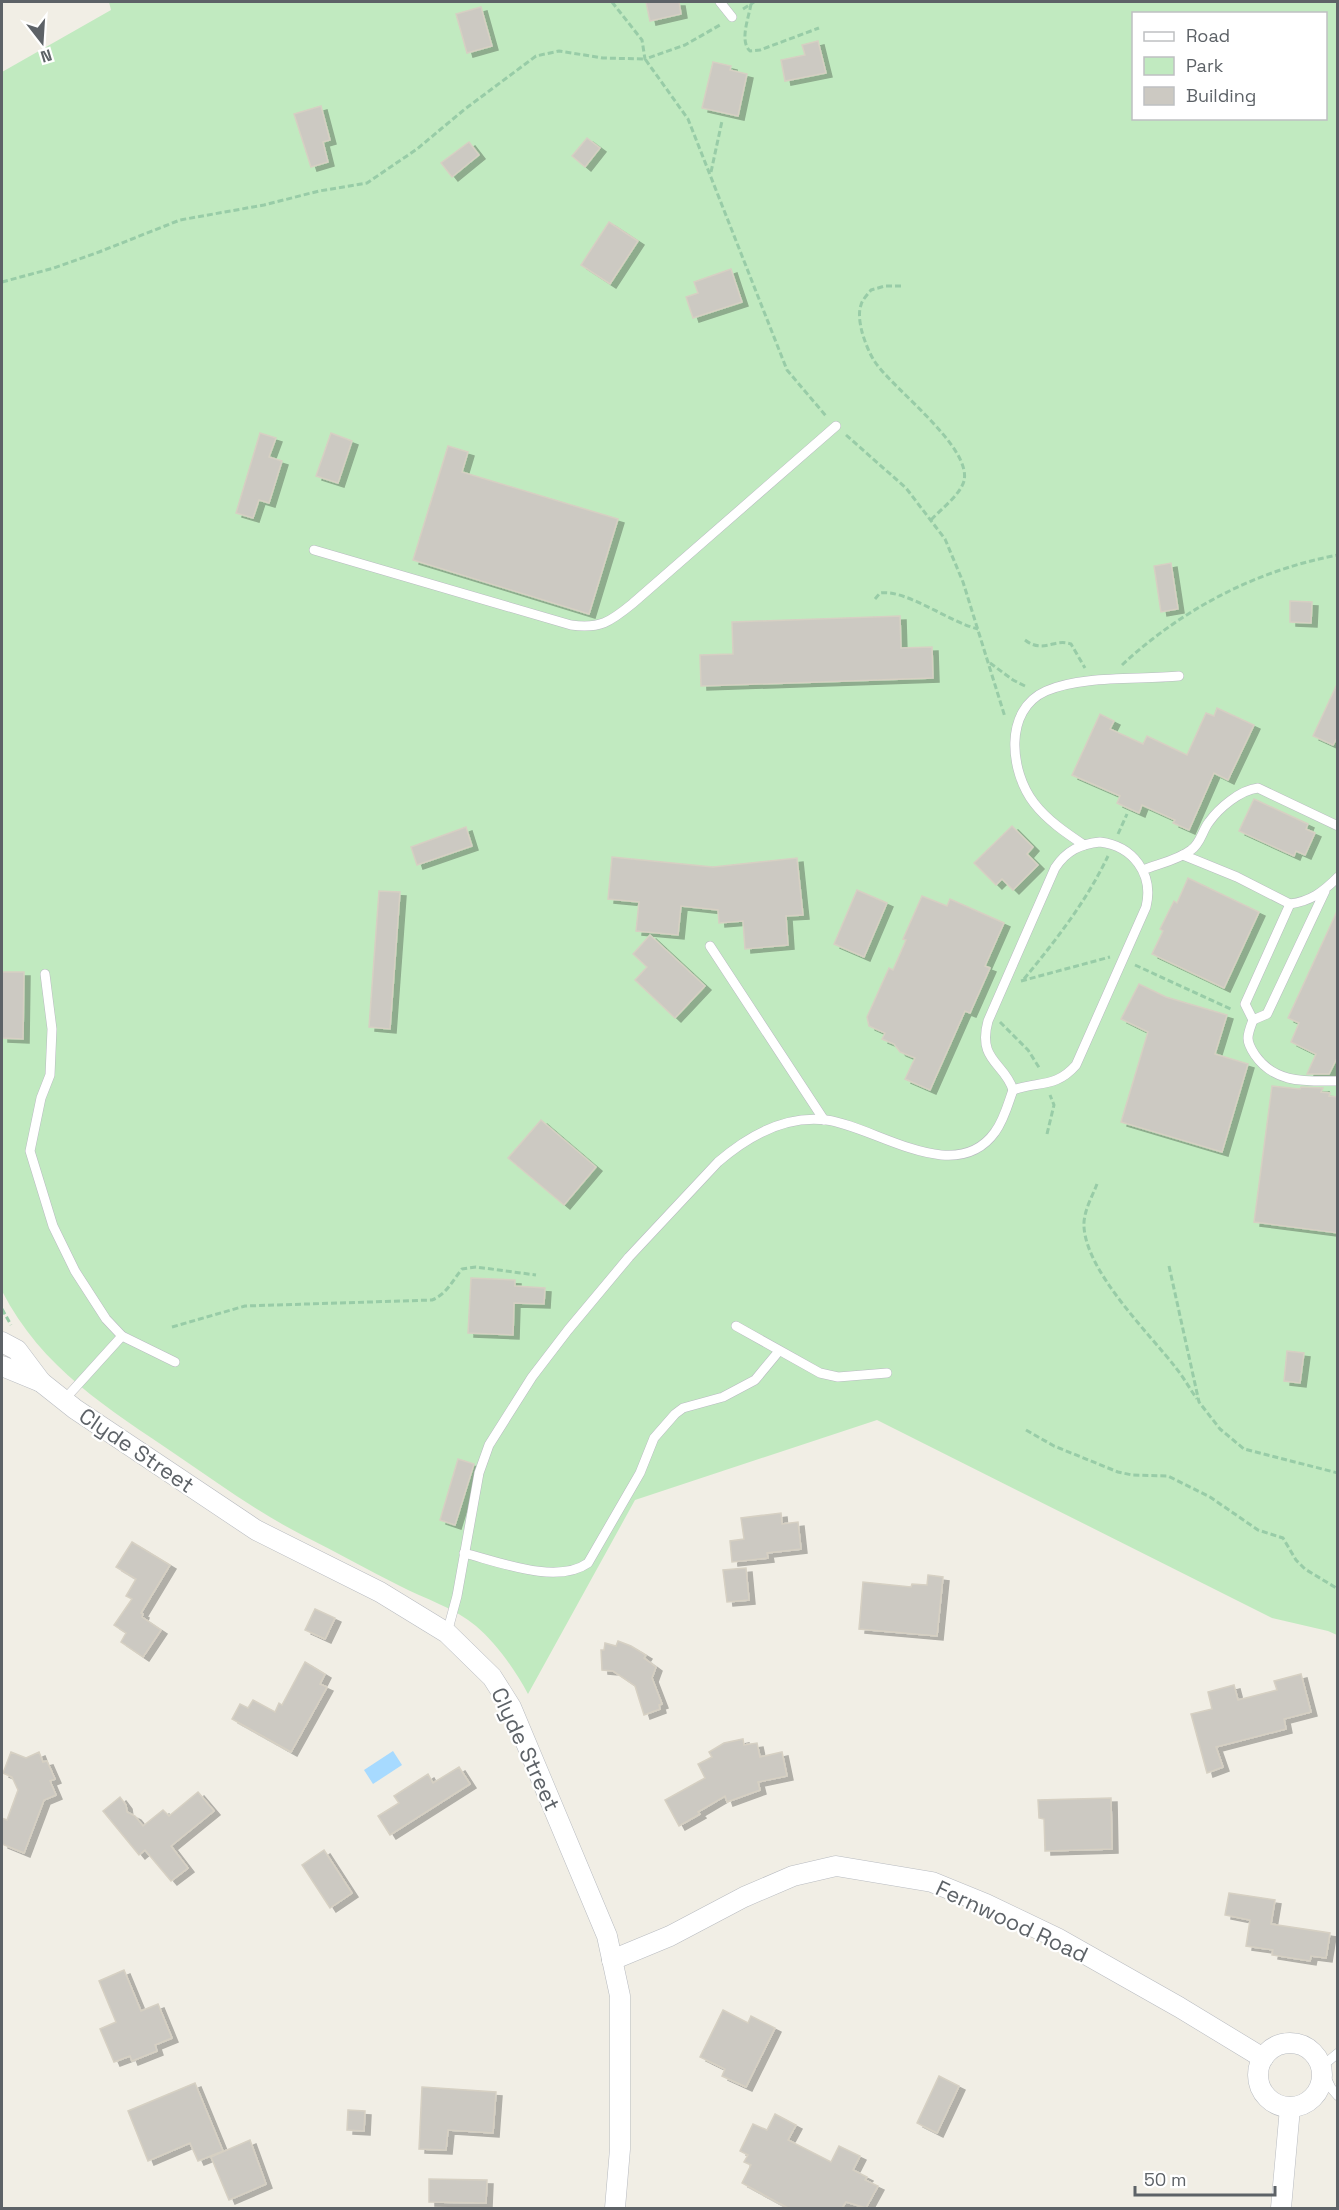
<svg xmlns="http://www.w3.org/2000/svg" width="1339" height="2210" viewBox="0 0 1339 2210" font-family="'Space Grotesk',sans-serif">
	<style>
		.green { fill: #c1eac0; fill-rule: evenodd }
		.water { fill: #a7daff }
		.building { fill: #ccc9c2; stroke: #d6d0c3; stroke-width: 1.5; filter: url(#shadow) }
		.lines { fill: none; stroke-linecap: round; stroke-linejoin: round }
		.lane-casing { stroke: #b8bbc0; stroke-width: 10 }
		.street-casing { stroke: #b8bbc0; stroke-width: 21 }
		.path { stroke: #98cca7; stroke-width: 3; stroke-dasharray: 6 3; stroke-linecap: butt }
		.lane { stroke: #fff; stroke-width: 9 }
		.street { stroke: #fff; stroke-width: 20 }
		.labels { text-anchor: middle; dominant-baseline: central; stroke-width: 4.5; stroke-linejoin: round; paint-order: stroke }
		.street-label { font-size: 22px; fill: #5d6267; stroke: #fff }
	</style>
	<defs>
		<filter id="shadow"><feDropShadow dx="6" dy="4" stdDeviation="0" flood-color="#0004"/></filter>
	</defs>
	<rect width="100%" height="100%" fill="#f1eee5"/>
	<path class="green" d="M109 2H1337V1635L1328 1631 1272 1618 877 1420 635 1500 528 1694C515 1670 497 1644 476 1626 455 1608 425 1599 400 1586 368 1570 336 1552 304 1536 259 1513 219 1484 178 1456 108 1408 42 1369 2 1291V72L111 10ZM1134 14H1326V118H1134Z"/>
	<path class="water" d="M393 1751 402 1765 373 1784 364 1770Z"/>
	<g class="building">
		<path d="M646 2H679L681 14 650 21Z"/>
		<path d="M481 7 492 46 467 53 456 14Z"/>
		<path d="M818 41 826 73 785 81 781 60 805 55 802 45Z"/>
		<path d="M713 62 731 66 730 70 747 74 738 116 702 108Z"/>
		<path d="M321 106 330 140 323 142 328 162 311 167 294 114Z"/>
		<path d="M587 138 600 148 585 167 572 156Z"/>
		<path d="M469 142 479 155 452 177 441 163Z"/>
		<path d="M609 222 638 241 610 284 581 265Z"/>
		<path d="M731 269 742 302 693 318 686 297 698 293 694 282Z"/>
		<path d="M260 433 276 438 269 457 282 461 269 503 259 500 253 518 236 513Z"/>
		<path d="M331 433 352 441 338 483 316 476Z"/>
		<path d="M448 446 468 452 462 472 618 519 589 614 413 560Z"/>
		<path d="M1171 563 1178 609 1161 612 1154 566Z"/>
		<path d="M1290 601 1312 602 1311 623 1290 622Z"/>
		<path d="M900 616 901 648 932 647 933 678 701 686 700 655 733 654 732 622Z"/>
		<path d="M1338 682V736L1333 745 1313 736Z"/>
		<path d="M1217 708 1254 725 1228 780 1214 773 1189 830 1173 823 1175 820 1142 805 1139 813 1117 803 1120 796 1072 775 1100 714 1114 721 1110 729 1143 744 1147 736 1187 755 1206 713 1214 716Z"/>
		<path d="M1254 799 1308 824 1306 829 1315 833 1305 855 1296 851 1294 856 1239 831Z"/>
		<path d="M1012 826 1033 847 1027 854 1038 865 1013 890 1002 879 996 885 974 863Z"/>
		<path d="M466 827 472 846 417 865 411 847Z"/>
		<path d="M612 857 713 867 797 858 803 915 786 916 788 945 745 949 743 921 719 923 718 910 681 906 678 935 636 931 639 902 608 899Z"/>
		<path d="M1188 878 1259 912 1224 988 1152 954 1163 931 1160 929 1174 901 1177 903Z"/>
		<path d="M857 890 887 903 864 957 834 944Z"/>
		<path d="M379 891 400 892 390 1029 369 1027Z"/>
		<path d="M922 896 947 906 950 899 1004 923 985 966 990 968 970 1013 965 1011 930 1090 905 1079 915 1058 900 1052 894 1044 882 1039 885 1033 869 1026 867 1017 889 968 893 970 906 940 903 939Z"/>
		<path d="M1338 909V1056L1329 1074H1307L1316 1054 1291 1042 1299 1023 1288 1018Z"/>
		<path d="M650 935 705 986 675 1018 635 980 647 967 633 954Z"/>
		<path d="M2 972H24L23 1039 2 1038Z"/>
		<path d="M1139 984 1166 997 1227 1015 1215 1054 1248 1064 1222 1152 1121 1122 1148 1032 1121 1019Z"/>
		<path d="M1272 1086 1300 1089 1301 1087 1323 1088 1321 1092 1330 1093 1329 1096 1338 1097V1233L1254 1222Z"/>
		<path d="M541 1120 596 1167 564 1205 508 1158Z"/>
		<path d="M471 1278 515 1280V1286L545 1288 544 1304 514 1303 513 1335 468 1333Z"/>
		<path d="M1287 1351 1304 1353 1300 1383 1284 1381Z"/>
		<path d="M458 1459 474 1464 455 1525 440 1520Z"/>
		<path d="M781 1513 782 1524 798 1522 801 1549 767 1553 768 1558 732 1562 730 1541 744 1539 741 1518Z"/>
		<path d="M132 1542 170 1565 141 1613 143 1614 142 1617 161 1630 143 1657 121 1642 126 1633 114 1625 132 1599 126 1596 136 1579 116 1567Z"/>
		<path d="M746 1568 749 1600 727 1602 723 1570Z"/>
		<path d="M928 1575 943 1577 937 1636 859 1629 863 1582 911 1587 912 1584 927 1585Z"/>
		<path d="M315 1609 335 1618 325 1639 305 1630Z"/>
		<path d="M618 1641 631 1646 646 1655 644 1658 656 1667 652 1678 662 1704 659 1705 660 1709 644 1715 635 1686 613 1671 602 1670 601 1650H604L605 1643 616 1646Z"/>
		<path d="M305 1662 325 1674 320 1684 327 1687 291 1752 232 1719 240 1704 248 1708 253 1700 275 1712 279 1703 282 1705Z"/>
		<path d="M1301 1674 1311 1712 1284 1719 1286 1729 1216 1747 1223 1767 1207 1773 1191 1714 1212 1709 1208 1692 1234 1685 1238 1700 1277 1690 1274 1681Z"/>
		<path d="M743 1739 744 1745 757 1743 760 1757 782 1752 787 1776 758 1782 760 1790 727 1802 725 1796 698 1812 700 1814 679 1826 665 1800 705 1778 698 1764 712 1757 709 1752 724 1743Z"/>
		<path d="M11 1752 26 1758 39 1752 43 1762 47 1761 55 1779 50 1781 56 1795 44 1800 24 1853 2 1844V1818L7 1820 18 1790 12 1777 3 1773Z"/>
		<path d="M459 1767 470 1784 390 1835 378 1816 399 1803 394 1796 428 1774 433 1783Z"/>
		<path d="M198 1792 214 1811 171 1846 188 1868 171 1881 145 1850 139 1855 103 1811 120 1797 126 1805 127 1812 135 1816 143 1826 163 1810 169 1816Z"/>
		<path d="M1111 1798 1112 1849 1045 1851 1044 1819 1039 1818 1038 1800Z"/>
		<path d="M324 1850 352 1893 330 1908 302 1865Z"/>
		<path d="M1229 1893 1275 1900 1271 1924 1330 1933 1326 1958 1311 1956 1310 1961 1272 1955 1273 1950 1246 1946 1250 1920 1225 1915Z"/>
		<path d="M124 1970 141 2011 158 2004 172 2038 155 2045 157 2051 132 2061 130 2056 114 2062 100 2029 116 2022 99 1981Z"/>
		<path d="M723 2010 748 2023 751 2016 775 2028 746 2087 722 2076 725 2069 700 2057Z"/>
		<path d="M939 2076 959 2086 937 2133 917 2123Z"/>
		<path d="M195 2083 223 2151 198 2161 190 2143 148 2161 128 2111Z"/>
		<path d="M422 2087 496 2092 493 2133 448 2130 446 2150 419 2149Z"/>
		<path d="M348 2110 365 2111 364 2131 347 2130Z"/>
		<path d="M775 2114 796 2125 788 2140 831 2162 839 2146 860 2156 853 2170 867 2177 865 2180 878 2186 866 2208 846 2202 842 2208H788L742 2183 751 2165 744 2162 748 2155 740 2151 753 2124 767 2130Z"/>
		<path d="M250 2140 266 2184 229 2200 211 2157Z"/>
		<path d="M429 2179 487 2180 486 2203 429 2202Z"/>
	</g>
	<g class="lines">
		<g class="lane-casing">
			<g id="lane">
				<path d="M720 2 732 17"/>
				<path d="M314 550 571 625C600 629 610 622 632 604L836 426"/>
				<path d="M1100 842C1133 846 1154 874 1146 907L1076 1065C1056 1088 1039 1081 1013 1090 1005 1063 977 1061 988 1021L1055 868C1066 851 1080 844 1100 842Z"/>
				<path d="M1084 845C1066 833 1047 820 1034 803 1010 772 1003 710 1046 691 1082 675 1139 680 1179 676"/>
				<path d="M1183 855 1237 877 1290 904"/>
				<path d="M1143 870C1158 864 1178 860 1191 850 1201 843 1202 831 1209 822 1219 808 1240 790 1258 788L1338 826"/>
				<path d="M1325 891 1267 1014 1253 1020 1245 1004 1290 904C1311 901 1323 892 1338 877"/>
				<path d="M710 946 824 1120"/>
				<path d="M45 974 52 1029 50 1075 41 1098 30 1151 53 1226 75 1271 106 1319 122 1336 175 1362"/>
				<path d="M1253 1020C1247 1036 1245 1040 1255 1055 1275 1084 1306 1081 1338 1081"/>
				<path d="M736 1326 820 1373 838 1377 887 1373"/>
				<path d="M64 1400 122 1336"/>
				<path d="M464 1553C499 1562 557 1585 588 1563L640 1473 654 1438 675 1414 683 1408 723 1397 755 1380 779 1351"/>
				<path d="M447 1633 457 1596 479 1473 489 1445 532 1377 568 1330 629 1257 718 1162C748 1136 785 1115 826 1120 875 1126 955 1188 995 1132 1004 1120 1008 1104 1013 1090"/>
				<path d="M1338 2053 1321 2067 1331 2088 1338 2096"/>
			</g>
		</g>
		<g class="street-casing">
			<g id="street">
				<path d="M2 1342 17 1350 41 1382 75 1409 256 1530 380 1592 447 1633 492 1677 511 1707 607 1936 620 1996V2149L615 2208"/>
				<path d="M2 1366 41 1382"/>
				<path d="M612 1960 670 1936 744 1897 793 1876 836 1866 932 1882 986 1904 1057 1938 1179 2007 1263 2058"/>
				<circle cx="1290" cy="2075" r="32"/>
				<path d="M1281 2208 1290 2108"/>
			</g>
		</g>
		<g class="path">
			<path d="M612 2 642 40 645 59 685 45 720 25"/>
			<path d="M751 4C749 17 739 41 750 51L760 50 819 28"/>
			<path d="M743 9 754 2"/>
			<path d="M711 172 722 121"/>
			<path d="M2 282 54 268 99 252 180 220 264 205 319 191 367 183 417 149 465 109 536 56 559 51 603 58 645 59 688 119 787 370 826 416"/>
			<path d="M901 286H885L871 290C868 294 862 300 861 305 858 313 860 324 862 332 865 342 869 353 875 362 894 390 972 447 964 481 960 495 941 509 931 520"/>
			<path d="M846 435 906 488 945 539 963 582 1005 717"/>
			<path d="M875 599 880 593C906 589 949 622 978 629"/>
			<path d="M1025 640C1043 654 1054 638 1071 644L1085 668"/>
			<path d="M990 663 1013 680 1027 687"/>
			<path d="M1122 665C1182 609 1257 570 1338 555"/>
			<path d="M1118 834 1127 814"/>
			<path d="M1135 965 1233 1010"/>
			<path d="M1024 979C1056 940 1086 902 1108 856"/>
			<path d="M1021 981 1110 957"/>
			<path d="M1000 1022 1028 1050 1040 1069"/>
			<path d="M1047 1134 1054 1105 1050 1095"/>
			<path d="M1097 1184C1092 1197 1083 1212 1084 1227 1087 1273 1149 1333 1176 1368 1184 1378 1190 1389 1197 1399"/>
			<path d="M1169 1266 1199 1402 1220 1429 1244 1449 1338 1473"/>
			<path d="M2 1309 11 1325"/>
			<path d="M172 1327 245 1306 432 1300C447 1294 452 1281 462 1269L476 1267 536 1275"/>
			<path d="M1026 1430 1054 1446 1118 1472 1132 1475 1168 1476 1210 1497 1258 1530 1283 1538 1296 1560 1305 1569 1338 1589"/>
		</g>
		<use href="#lane" class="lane"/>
		<use href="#street" class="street"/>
	</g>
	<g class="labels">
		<g class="street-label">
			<text transform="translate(137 1450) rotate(34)">Clyde Street</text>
			<text transform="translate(526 1749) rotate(65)">Clyde Street</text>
			<text transform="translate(1012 1921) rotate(25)">Fernwood Road</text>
		</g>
	</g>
	<rect width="1339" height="2210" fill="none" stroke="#5d6267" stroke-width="6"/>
	<rect x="1132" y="12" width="195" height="108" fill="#ffffff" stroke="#bec0c2" stroke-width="1.5"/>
	<rect x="1144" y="32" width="30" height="9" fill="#ffffff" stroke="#bec0c2" stroke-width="1.5"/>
	<text x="1186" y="42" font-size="18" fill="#5d6267">Road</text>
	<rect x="1144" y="57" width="30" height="18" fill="#c1eac0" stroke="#bec0c2" stroke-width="1.5"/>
	<text x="1186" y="72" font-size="18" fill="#5d6267">Park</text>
	<rect x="1144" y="87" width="30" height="18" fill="#ccc9c2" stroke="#bec0c2" stroke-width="1.5"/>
	<text x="1186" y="102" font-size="18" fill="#5d6267">Building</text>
	<g transform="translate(42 42) rotate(163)" stroke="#ffffff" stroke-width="4.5" paint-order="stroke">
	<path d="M0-4.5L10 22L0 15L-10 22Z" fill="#5d6267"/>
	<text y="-9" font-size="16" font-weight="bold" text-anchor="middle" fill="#5d6267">N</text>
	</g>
	<path d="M1135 2186v9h140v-9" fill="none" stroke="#5d6267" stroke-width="3"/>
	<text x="1144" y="2186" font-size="18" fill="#5d6267" stroke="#ffffff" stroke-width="4.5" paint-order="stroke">50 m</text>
</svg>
